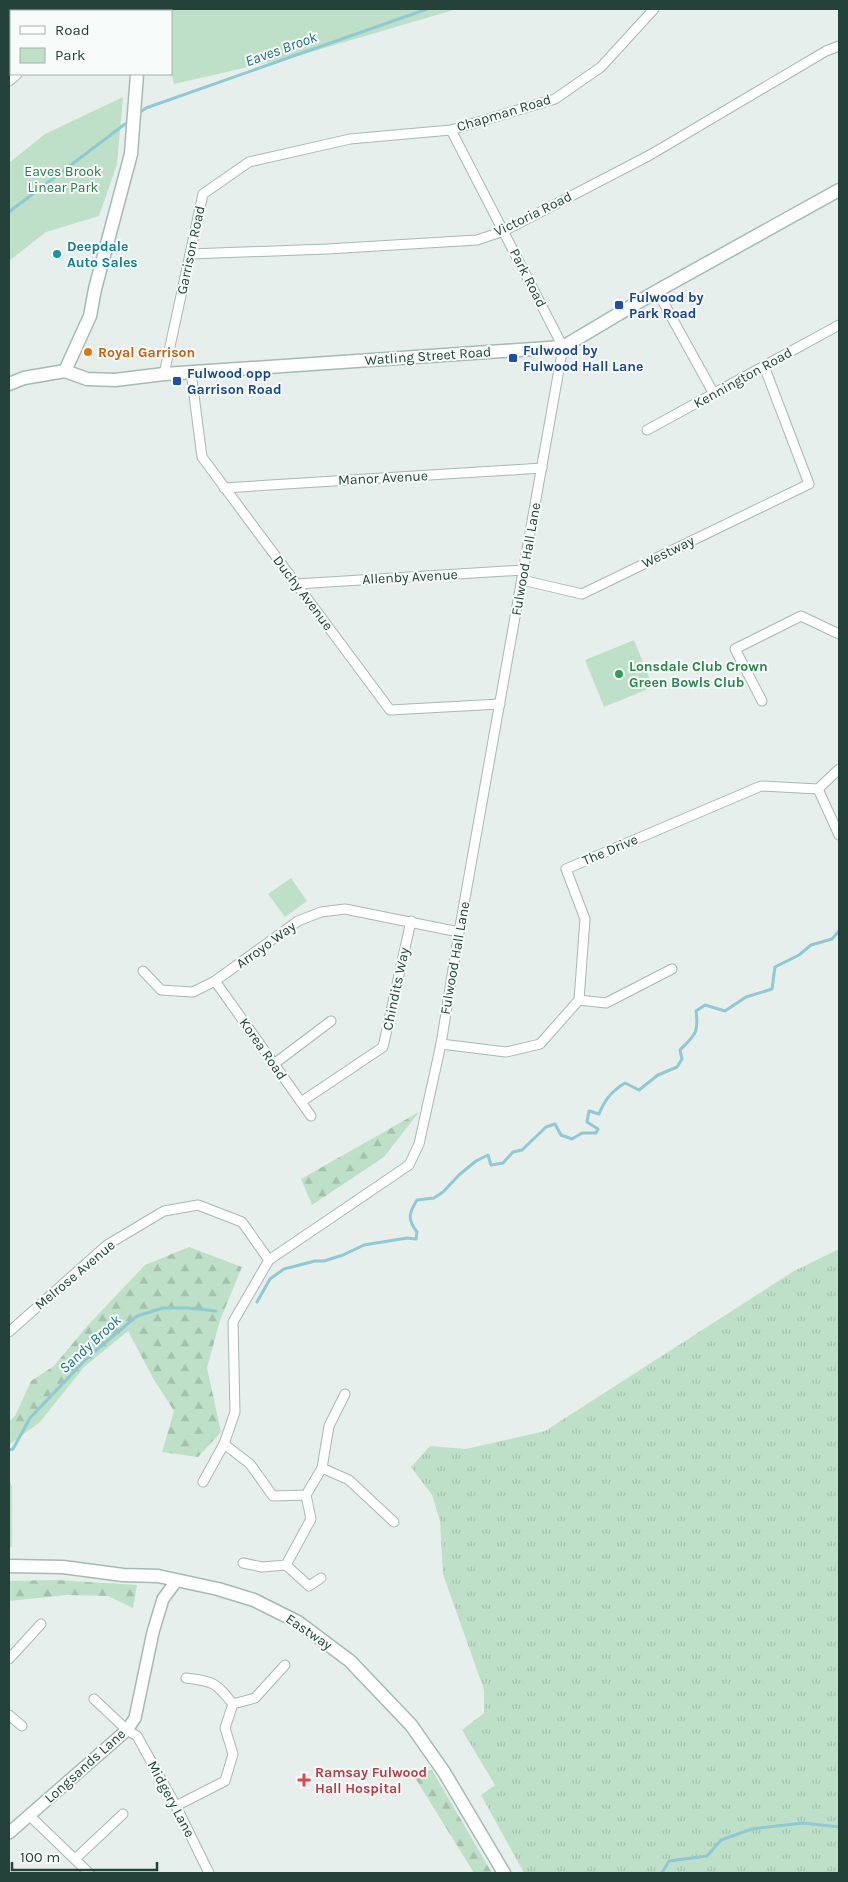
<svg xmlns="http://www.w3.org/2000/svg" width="848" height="1882" viewBox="0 0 848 1882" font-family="Karla,sans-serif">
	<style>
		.built { fill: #d4dfda }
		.grass { fill: url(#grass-tufts) }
		.forest { fill: url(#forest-firs) }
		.green { fill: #bfe0c8 }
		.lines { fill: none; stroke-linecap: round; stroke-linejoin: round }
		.stream { stroke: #8ec9d4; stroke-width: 3 }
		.minor-casing { stroke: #a8b8b2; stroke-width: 11 }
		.tertiary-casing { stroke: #a8b8b2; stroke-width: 14 }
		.secondary-casing { stroke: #a4bbb3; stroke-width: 15 }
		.minor { stroke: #fff; stroke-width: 9 }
		.tertiary { stroke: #fff; stroke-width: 11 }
		.secondary { stroke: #fff; stroke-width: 12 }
		.culture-dot { fill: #0f9aa8; stroke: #f7fbf9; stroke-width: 2 }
		.transit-dot { fill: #1a4fb4; stroke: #f7fbf9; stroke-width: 2 }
		.food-dot { fill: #e8710a; stroke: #f7fbf9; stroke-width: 2 }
		.leisure-dot { fill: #2e9e5b; stroke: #f7fbf9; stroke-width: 2 }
		.health-dot { fill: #e0444e; stroke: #f7fbf9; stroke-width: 2 }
		.labels { text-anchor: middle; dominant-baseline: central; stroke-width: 4; stroke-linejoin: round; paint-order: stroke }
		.street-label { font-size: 14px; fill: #24423a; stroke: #f7fbf9 }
		.park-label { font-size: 14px; fill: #2d7a4b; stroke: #f7fbf9 }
		.culture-label { font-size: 14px; font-weight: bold; fill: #0d838f; stroke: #f7fbf9; text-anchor: start }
		.transit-label { font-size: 14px; font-weight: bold; fill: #164399; stroke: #f7fbf9; text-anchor: start }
		.food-label { font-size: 14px; font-weight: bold; fill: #c56008; stroke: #f7fbf9; text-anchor: start }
		.leisure-label { font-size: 14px; font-weight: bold; fill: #27864d; stroke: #f7fbf9; text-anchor: start }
		.health-label { font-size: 14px; font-weight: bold; fill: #be3a42; stroke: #f7fbf9; text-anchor: start }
		.water-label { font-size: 15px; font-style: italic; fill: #1c6f80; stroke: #f7fbf9 }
	</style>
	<defs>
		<pattern id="grass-tufts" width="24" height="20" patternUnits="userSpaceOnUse" patternTransform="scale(1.25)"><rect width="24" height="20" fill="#bfe0c8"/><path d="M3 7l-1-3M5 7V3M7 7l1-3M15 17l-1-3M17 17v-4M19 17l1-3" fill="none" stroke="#a4c1ad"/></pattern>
		<pattern id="forest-firs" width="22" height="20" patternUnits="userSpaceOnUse" patternTransform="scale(1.25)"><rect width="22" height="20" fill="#bfe0c8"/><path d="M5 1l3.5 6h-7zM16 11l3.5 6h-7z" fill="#a4c1ad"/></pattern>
	</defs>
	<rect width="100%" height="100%" fill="#e6efeb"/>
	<path class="built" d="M9 9H37L38 11H11V71L9 73Z"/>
	<path class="grass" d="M839 1249V1873H524L481 1795 495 1785 462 1730 484 1713V1690L443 1574 440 1521 432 1495 411 1467 430 1446 466 1449 545 1431 794 1271Z"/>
	<g class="forest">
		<path d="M419 1112 384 1157 312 1205 301 1179Z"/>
		<path d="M189 1247 242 1267 220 1320 207 1368 221 1432 198 1457 162 1452 174 1411 153 1378 128 1331 84 1367 40 1422 9 1445V1421L15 1416 31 1381 54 1366 88 1325 145 1265Z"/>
		<path d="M9 1479 12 1487V1547H9Z"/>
		<path d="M55 1580 137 1585 133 1608 108 1596 67 1595 9 1601V1581Z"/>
		<path d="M432 1770 492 1873H474L414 1776Z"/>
	</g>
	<g class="green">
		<path d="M160 9H457L297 56 174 84 171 70V11H160Z"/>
		<path d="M123 97 117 164 99 216 46 232 9 261V163L45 134Z"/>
		<path d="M634 640 653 687 604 707 585 660Z"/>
		<path d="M291 878 307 901 285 917 268 894Z"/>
	</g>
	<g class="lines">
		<g class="stream">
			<path d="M142 111 146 108 427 9"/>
			<path d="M9 212 125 124"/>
			<path d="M257 1302 270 1279 284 1269 315 1261H324L343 1255 364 1245 407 1238 416 1239 417 1232C407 1219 409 1213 417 1200L434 1198 443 1192 459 1175 476 1161 488 1155 491 1165 503 1163 513 1152 522 1150 546 1127 555 1124 561 1135 572 1139 582 1133H596L598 1129 587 1122 589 1111 599 1114C605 1099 612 1091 625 1083L639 1090 658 1075 677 1067 682 1059 680 1050C695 1035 699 1033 696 1011L705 1005 725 1011 746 997 772 989 775 967 799 955 811 945 832 939 839 931"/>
			<path d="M9 1450 13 1449 30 1418 87 1358 137 1316 163 1308H188L216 1311"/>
			<path d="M662 1873 669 1861 707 1856 721 1840 752 1829 803 1823 839 1827"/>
		</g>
		<g class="minor-casing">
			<g id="minor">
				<path d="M9 81 17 74"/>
				<path d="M190 254 327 249 477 240 504 231 650 155 826 51 839 46"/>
				<path d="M657 291 714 394"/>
				<path d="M191 372 202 457 390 710 500 704"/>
				<path d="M164 374 203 194 249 162 350 139 451 130 555 99 601 67 654 9"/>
				<path d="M647 430 839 325"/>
				<path d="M224 488 542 468"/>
				<path d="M522 580 582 594 809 484 764 366"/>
				<path d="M296 584 524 570"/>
				<path d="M762 701 735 649 801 616 839 634"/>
				<path d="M818 789 839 835"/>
				<path d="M143 971 161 990 193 992 215 981 298 921 321 912 345 909 459 932"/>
				<path d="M215 981 311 1116"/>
				<path d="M579 1000 606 1003 672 969"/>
				<path d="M441 1044 506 1052 540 1044 579 1000 585 919 566 869 761 786 818 789 839 769"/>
				<path d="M274 1064 331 1021"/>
				<path d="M301 1102 383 1047 411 921"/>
				<path d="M9 1332 107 1245 164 1211 198 1205 242 1222 269 1260"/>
				<path d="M224 1444 250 1464 273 1496 306 1495 322 1468 329 1426 345 1394"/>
				<path d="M322 1468 349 1480 394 1522"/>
				<path d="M203 1482 224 1444 235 1412 233 1322 269 1260 409 1165 419 1144 441 1044 459 932 563 347 451 130"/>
				<path d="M243 1563 262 1567 286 1565 311 1519 306 1495"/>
				<path d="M286 1565 309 1586 321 1578"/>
				<path d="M9 1659 41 1624"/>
				<path d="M186 1678C214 1681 216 1683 233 1704"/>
				<path d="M94 1699 127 1730 137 1736 176 1806 209 1873"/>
				<path d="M9 1715 22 1726"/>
				<path d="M176 1806 225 1781 233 1754 225 1728 233 1704 255 1698 285 1665"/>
				<path d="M30 1816 89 1873"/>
				<path d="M75 1859 123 1814"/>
			</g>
		</g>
		<g class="tertiary-casing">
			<path id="tertiary" d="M9 1833 127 1730 135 1718 153 1632 163 1599 177 1580"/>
		</g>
		<g class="secondary-casing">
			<g id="secondary">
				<path d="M122 9 123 11"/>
				<path d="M138 9 139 11"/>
				<path d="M65 371 90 316 95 289 131 154 137 74"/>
				<path d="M9 384 24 378 65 371 87 379 115 380 164 374 563 347 657 291 839 190"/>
				<path d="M9 1566 63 1567 123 1575 158 1576 218 1589 254 1600 298 1622 350 1661 411 1725 444 1772 504 1873"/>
			</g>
		</g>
		<use href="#minor" class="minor"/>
		<use href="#tertiary" class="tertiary"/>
		<use href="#secondary" class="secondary"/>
	</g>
	<circle class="culture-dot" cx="57" cy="254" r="5"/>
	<g class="transit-dot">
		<rect x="614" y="300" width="10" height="10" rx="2.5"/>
		<rect x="508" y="353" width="10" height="10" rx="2.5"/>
		<rect x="172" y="376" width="10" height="10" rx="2.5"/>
	</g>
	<circle class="food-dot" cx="88" cy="352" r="5"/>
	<circle class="leisure-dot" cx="619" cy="674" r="5"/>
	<path class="health-dot" d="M301.5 1772.5h5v5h5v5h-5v5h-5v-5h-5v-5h5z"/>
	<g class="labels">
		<g class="street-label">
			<text transform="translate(504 113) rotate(-17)">Chapman Road</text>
			<text transform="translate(533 214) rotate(-26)">Victoria Road</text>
			<text transform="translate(191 250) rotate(-78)">Garrison Road</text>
			<text transform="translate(528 278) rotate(63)">Park Road</text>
			<text transform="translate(428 356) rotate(-4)">Watling Street Road</text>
			<text transform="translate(743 378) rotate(-29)">Kennington Road</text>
			<text transform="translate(383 478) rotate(-3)">Manor Avenue</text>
			<text transform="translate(668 552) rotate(-26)">Westway</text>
			<text transform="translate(526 559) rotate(-80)">Fulwood Hall Lane</text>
			<text transform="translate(410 577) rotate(-3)">Allenby Avenue</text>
			<text transform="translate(303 593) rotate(53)">Duchy Avenue</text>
			<text transform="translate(610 850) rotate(-23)">The Drive</text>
			<text transform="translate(266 945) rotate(-36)">Arroyo Way</text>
			<text transform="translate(455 958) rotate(-80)">Fulwood Hall Lane</text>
			<text transform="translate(396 989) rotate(-78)">Chindits Way</text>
			<text transform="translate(263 1049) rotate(55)">Korea Road</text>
			<text transform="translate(75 1275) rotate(-40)">Melrose Avenue</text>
			<text transform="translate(309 1632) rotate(34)">Eastway</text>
			<text transform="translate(85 1766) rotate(-42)">Longsands Lane</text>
			<text transform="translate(171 1799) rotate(62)">Midgery Lane</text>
		</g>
		<g class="park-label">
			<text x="63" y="171">Eaves Brook<tspan x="63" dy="16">Linear Park</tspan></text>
		</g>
		<g class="culture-label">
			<text x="67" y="246">Deepdale<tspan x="67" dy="16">Auto Sales</tspan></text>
		</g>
		<g class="transit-label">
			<text x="629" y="297">Fulwood by<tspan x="629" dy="16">Park Road</tspan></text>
			<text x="523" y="350">Fulwood by<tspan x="523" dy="16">Fulwood Hall Lane</tspan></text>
			<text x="187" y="373">Fulwood opp<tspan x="187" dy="16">Garrison Road</tspan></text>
		</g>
		<g class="food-label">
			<text x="98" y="352">Royal Garrison</text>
		</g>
		<g class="leisure-label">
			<text x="629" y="666">Lonsdale Club Crown<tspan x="629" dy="16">Green Bowls Club</tspan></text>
		</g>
		<g class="health-label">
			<text x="315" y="1772">Ramsay Fulwood<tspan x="315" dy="16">Hall Hospital</tspan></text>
		</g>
		<g class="water-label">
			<text transform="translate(281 49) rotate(-20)">Eaves Brook</text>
			<text transform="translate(90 1344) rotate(-43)">Sandy Brook</text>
		</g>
	</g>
	<rect width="848" height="1882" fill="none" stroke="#24423a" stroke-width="20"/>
	<rect x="10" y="10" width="162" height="65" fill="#f7fbf9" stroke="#a3b1ad"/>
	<rect x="20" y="26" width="25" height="8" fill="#ffffff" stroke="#a3b1ad"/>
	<text x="55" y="35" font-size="15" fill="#24423a">Road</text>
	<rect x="20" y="48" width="25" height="15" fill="#bfe0c8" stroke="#a3b1ad"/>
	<text x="55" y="60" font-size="15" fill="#24423a">Park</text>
	<path d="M12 1862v8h145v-8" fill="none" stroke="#24423a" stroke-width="2.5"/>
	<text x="20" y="1862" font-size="15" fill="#24423a" stroke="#f7fbf9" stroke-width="4" paint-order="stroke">100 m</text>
</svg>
